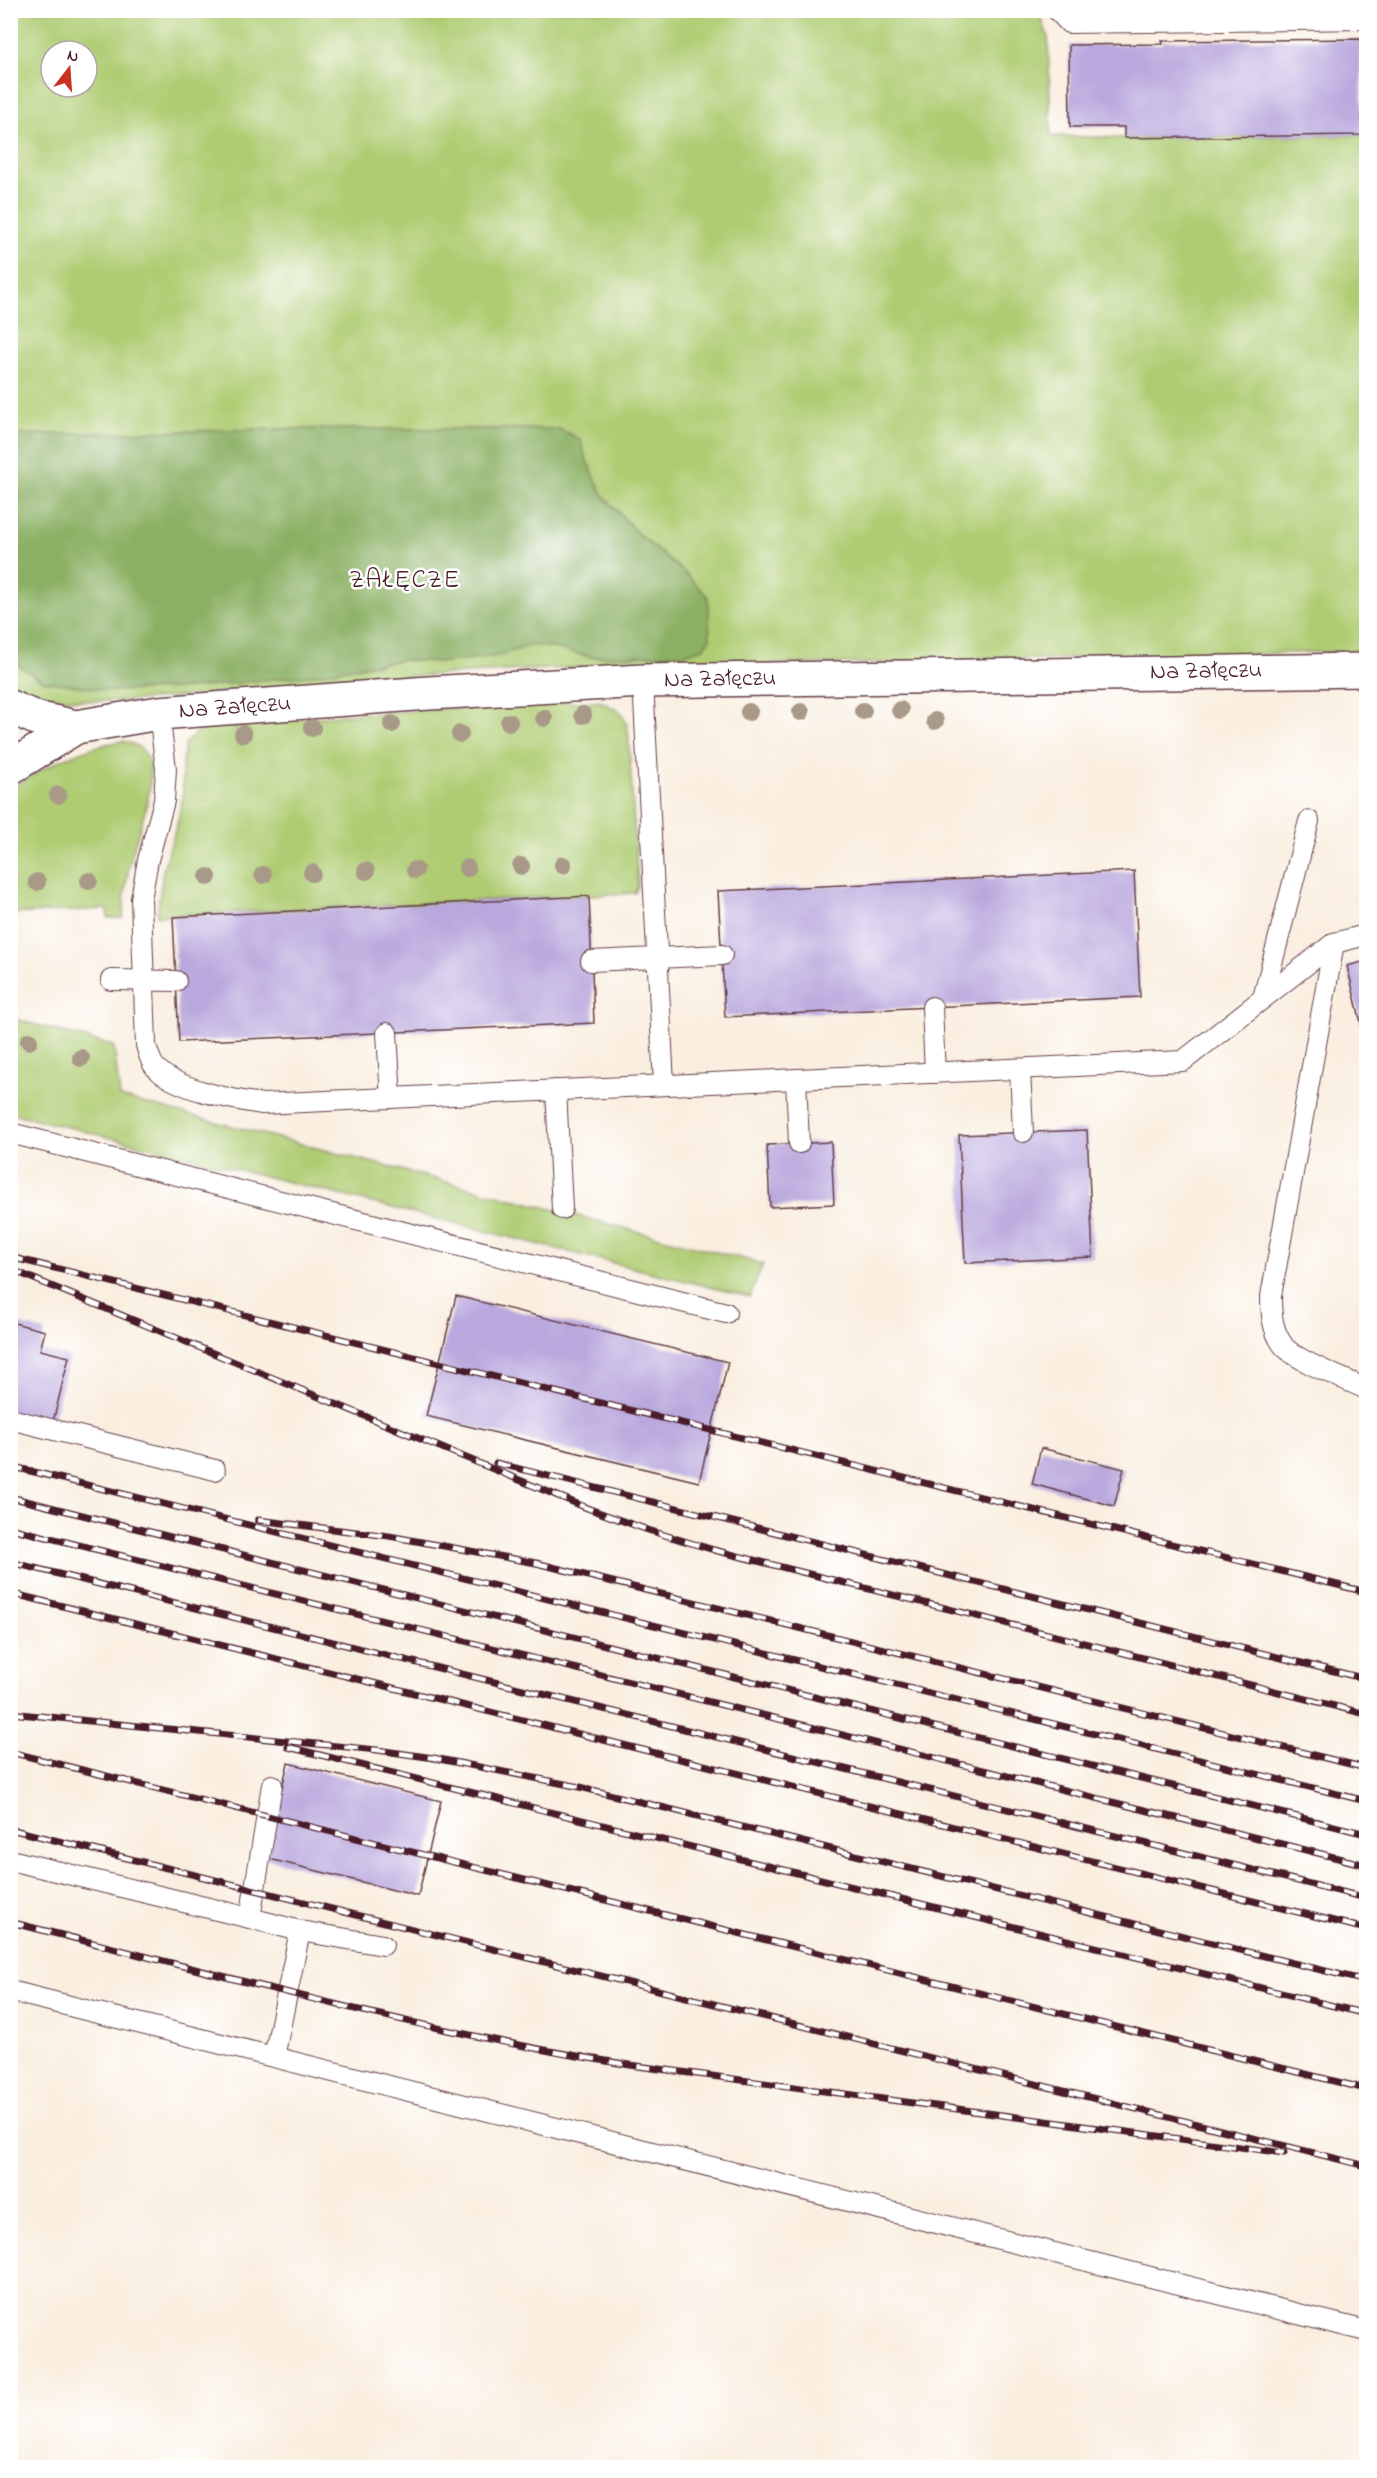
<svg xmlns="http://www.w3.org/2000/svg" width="1377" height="2478" viewBox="0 0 1377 2478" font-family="'Indie Flower',sans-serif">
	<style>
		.green { fill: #afcc72; stroke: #7c764e; stroke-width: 1.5; fill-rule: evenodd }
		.forest { fill: #8bb064; stroke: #6a6848; stroke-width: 1.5 }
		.building { fill: #b9a7dd }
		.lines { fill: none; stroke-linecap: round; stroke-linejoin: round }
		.lane-casing { stroke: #643e46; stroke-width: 22 }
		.street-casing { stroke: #643e46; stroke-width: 36 }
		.lane { stroke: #fff; stroke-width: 20 }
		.street { stroke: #fff; stroke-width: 33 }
		.rail-casing { stroke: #4a1f2b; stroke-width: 7 }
		.rail { stroke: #fff; stroke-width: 4.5; stroke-dasharray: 14; stroke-linecap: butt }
		.tree { fill: #a99988 }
		.labels { text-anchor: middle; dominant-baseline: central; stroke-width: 5; stroke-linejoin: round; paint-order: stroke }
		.street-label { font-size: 24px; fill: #4a1f2b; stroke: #fff }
		.neighbourhood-label { font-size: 26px; letter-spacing: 1.5px; fill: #4a1f2b; stroke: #fff }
	</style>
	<rect width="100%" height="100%" fill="#fff"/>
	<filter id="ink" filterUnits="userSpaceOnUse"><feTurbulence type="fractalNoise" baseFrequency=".0167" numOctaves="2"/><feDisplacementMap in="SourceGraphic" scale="12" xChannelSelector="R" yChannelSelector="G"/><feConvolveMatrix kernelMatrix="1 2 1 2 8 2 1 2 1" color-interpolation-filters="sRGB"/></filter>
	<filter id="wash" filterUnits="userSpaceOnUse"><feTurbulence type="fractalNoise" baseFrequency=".008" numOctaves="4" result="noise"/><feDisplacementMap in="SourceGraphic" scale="24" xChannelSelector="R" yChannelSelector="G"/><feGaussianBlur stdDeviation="1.35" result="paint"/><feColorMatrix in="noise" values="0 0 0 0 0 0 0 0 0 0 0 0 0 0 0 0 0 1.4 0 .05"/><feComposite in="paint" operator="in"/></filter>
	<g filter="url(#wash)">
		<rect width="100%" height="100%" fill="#f9eedf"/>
		<g class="green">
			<path d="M10 11H1038L1048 36 1051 136 1124 138 1366 135V651C1205 654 1043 660 882 663 763 665 644 664 526 670 438 674 349 680 261 688 189 695 77 716 11 684V661L43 681 310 675 401 660 443 662 531 645 554 648 592 657 685 654 703 647 710 638 686 574 638 534 603 495 587 461 580 439 559 429H277L11 435ZM51 51H87V87H51Z"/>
			<path d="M600 701 621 712 628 728 638 886 635 893 157 916 163 870 178 821 183 795 182 768 185 744 201 728 352 714Z"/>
			<path d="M123 741C136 744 146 749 149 763 155 794 138 829 131 858 126 878 124 897 123 918H108L107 909 11 914V789C44 766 83 747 123 741Z"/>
			<path d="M11 1018 114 1046 120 1097 763 1264 750 1297 11 1113Z"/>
		</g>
		<path class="forest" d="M277 429H559L580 439 587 461 603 495 638 534 686 574 708 597 710 638 703 648 685 654 591 657 554 648 531 645 498 656 443 662 401 660 310 675 193 688 113 691 43 681 11 661V435Z"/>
		<g id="blocks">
			<g class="building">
				<path d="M1361 39 1362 135 1124 138V127H1070L1069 45 1163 44 1162 41Z"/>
				<path d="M1134 871 1140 997 725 1017 718 891Z"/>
				<path d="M589 896 594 1023 179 1042 173 917Z"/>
				<path d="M1366 961V1043L1347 966Z"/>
				<path d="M1087 1130 1093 1257 965 1263 959 1135Z"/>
				<path d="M831 1142 834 1204 770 1207 767 1145Z"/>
				<path d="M456 1296 728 1362 699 1482 426 1416Z"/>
				<path d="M10 1322 45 1331 40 1350 69 1357 52 1426 10 1416Z"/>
				<path d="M1041 1448 1124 1469 1114 1506 1032 1484Z"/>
				<path d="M288 1763 441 1801 418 1896 265 1858Z"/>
			</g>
		</g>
	</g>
	<g filter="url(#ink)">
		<use href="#blocks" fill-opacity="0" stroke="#643e46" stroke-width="1.5"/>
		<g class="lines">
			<g class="lane-casing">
				<g id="lane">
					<path d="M1057 10 1069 23 1366 19"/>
					<path d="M643 681 664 1085"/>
					<path d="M159 713 166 769 164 801 148 860 141 899 146 1045C148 1052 150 1061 155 1067 174 1089 234 1100 262 1104L1183 1061 1334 943 1366 935"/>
					<path d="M1334 943 1271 1296C1271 1313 1272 1330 1283 1345 1293 1360 1348 1380 1366 1389"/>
					<path d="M591 961 722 955"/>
					<path d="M111 980 176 981"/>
					<path d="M1263 998 1309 821"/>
					<path d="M932 1007 935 1073"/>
					<path d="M387 1033 391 1098"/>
					<path d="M1020 1069 1023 1132"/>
					<path d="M796 1079 799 1143"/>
					<path d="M556 1090 562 1209"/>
					<path d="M10 1133 726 1313"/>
					<path d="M10 1419 215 1470"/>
					<path d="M272 1785 250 1918 300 1931"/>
					<path d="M10 1860 250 1918"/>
					<path d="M10 1991 1366 2331"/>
					<path d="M274 2057 300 1931 383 1945"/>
				</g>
			</g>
			<g class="street-casing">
				<g id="street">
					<path d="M10 707 36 718 76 727 159 713 429 693 643 681 1366 670"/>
					<path d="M10 768 76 727"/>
				</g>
			</g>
			<use href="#lane" class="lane"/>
			<use href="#street" class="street"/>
			<g class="rail-casing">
				<g id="rail">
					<path d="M10 1257 1366 1592"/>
					<path d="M10 1269 587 1508 648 1530 714 1550 1366 1714"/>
					<path d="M496 1463 1366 1679"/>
					<path d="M10 1466 1366 1801"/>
					<path d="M10 1497 1366 1834"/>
					<path d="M258 1520 389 1536 536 1563 1366 1768"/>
					<path d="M10 1528 1366 1865"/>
					<path d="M10 1562 1366 1898"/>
					<path d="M10 1593 1366 1929"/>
					<path d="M10 1713 377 1750 434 1758 580 1787 1366 1981"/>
					<path d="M288 1747 1366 2014"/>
					<path d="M10 1752 1366 2089"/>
					<path d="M10 1829 1366 2166"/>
					<path d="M10 1922C215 1973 422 2032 630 2065L1284 2153"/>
				</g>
			</g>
			<use href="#rail" class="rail"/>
		</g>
		<g class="tree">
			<circle cx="900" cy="710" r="9"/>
			<circle cx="863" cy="711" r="9"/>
			<circle cx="749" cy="712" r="9"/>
			<circle cx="801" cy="712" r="9"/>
			<circle cx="583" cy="715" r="9"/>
			<circle cx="544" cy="718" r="9"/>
			<circle cx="935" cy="721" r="9"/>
			<circle cx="509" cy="722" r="9"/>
			<circle cx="392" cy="724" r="9"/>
			<circle cx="312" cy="728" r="9"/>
			<circle cx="243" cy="734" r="9"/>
			<circle cx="460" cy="734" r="9"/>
			<circle cx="58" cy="795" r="9"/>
			<circle cx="563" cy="865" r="9"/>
			<circle cx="521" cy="866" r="9"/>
			<circle cx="467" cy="868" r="9"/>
			<circle cx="415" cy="870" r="9"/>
			<circle cx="366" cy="871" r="9"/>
			<circle cx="312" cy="873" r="9"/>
			<circle cx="263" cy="875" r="9"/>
			<circle cx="208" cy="877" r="9"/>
			<circle cx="89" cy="881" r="9"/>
			<circle cx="37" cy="882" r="9"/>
			<circle cx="29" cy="1041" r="9"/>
			<circle cx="81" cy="1058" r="9"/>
		</g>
	</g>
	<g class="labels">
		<g class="street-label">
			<text transform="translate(1206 672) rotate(-1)">Na Załęczu</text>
			<text transform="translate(720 680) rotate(-1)">Na Załęczu</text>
			<text transform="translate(235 708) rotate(-4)">Na Załęczu</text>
		</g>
		<g class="neighbourhood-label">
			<text x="405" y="581">ZAŁĘCZE</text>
		</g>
	</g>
	<rect width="1377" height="2478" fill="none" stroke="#fff" stroke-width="36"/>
	<g transform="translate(69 69) rotate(17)"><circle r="28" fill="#ffffff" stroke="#b7a5aa" stroke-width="1.5"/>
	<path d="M0-4.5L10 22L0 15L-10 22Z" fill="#c8321e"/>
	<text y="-9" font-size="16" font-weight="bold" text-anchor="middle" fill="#4a1f2b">N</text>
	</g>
</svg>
